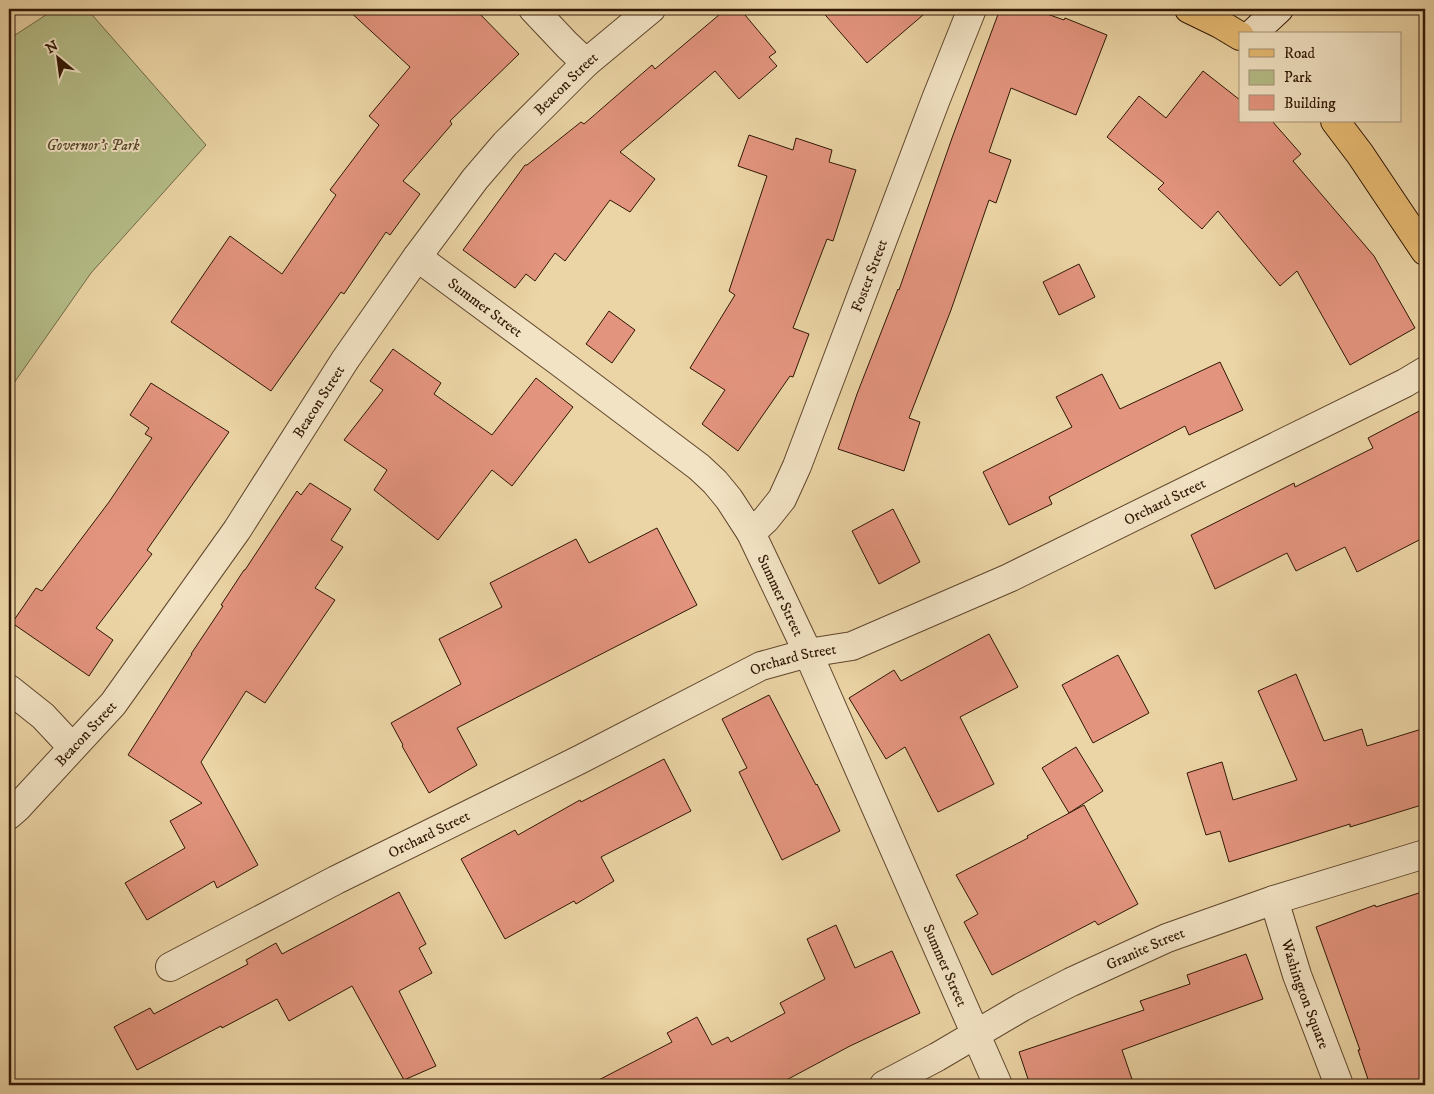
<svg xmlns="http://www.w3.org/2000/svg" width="1434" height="1094" viewBox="0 0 1434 1094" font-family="'IM FELL DW Pica',serif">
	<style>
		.green { fill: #b5bd88; stroke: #726a46 }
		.building { fill: #e3947e; stroke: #301704 }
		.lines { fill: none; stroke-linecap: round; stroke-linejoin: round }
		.street-casing { stroke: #5f462c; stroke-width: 30 }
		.secondary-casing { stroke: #301704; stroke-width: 30 }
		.primary-casing { stroke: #301704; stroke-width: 30 }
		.street { stroke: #f2e3c4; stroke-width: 28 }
		.secondary { stroke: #f2e3c4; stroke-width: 28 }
		.primary { stroke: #e6ba72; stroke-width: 28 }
		.labels { text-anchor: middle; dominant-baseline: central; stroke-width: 4; stroke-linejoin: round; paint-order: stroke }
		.street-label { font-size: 15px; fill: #301704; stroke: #f2e3c4 }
		.park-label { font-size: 15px; font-style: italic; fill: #58492c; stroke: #f2e3c4 }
	</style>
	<rect width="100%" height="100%" fill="#ebd4a5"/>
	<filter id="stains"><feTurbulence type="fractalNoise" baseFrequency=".004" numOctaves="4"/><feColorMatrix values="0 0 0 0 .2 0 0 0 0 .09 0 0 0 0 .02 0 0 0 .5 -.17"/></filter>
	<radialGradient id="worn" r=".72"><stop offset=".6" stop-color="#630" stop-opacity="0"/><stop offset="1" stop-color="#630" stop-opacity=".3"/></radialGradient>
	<path class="green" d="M55 9H87L206 145 91 273 9 390V39Z"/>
	<g class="building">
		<path d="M347 9H475L519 54 450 121 452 124 403 181 420 194 390 235 386 232 344 294 341 292 271 391 171 322 230 236 282 274 336 195 330 190 379 125 369 116 410 67Z"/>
		<path d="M726 9H740L776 52 769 57 777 66 739 99 715 71 620 152 655 179 630 212 610 200 565 261 555 253 535 281 526 274 515 288 463 250 525 165H527L581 122 584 124 652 65 655 69Z"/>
		<path d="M820 9H930L867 63Z"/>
		<path d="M1000 9H1033L1064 20 1065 18 1107 35 1076 115 1011 88 989 152 1011 160 996 203 989 200 951 310 909 418 920 422 904 471 838 449 857 394 898 289 899 290 952 138Z"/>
		<path d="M1203 71 1240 100V121H1272L1301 154 1293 161 1374 256 1415 328 1350 365 1297 271 1280 286 1218 211 1202 229 1158 189 1164 183 1107 137 1139 96 1166 118Z"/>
		<path d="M749 135 793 150 796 138 832 150 829 162 856 170 833 241 827 239 793 328 809 334 793 377 790 376 738 451 702 424 725 390 690 368 735 295 729 291 767 176 738 166Z"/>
		<path d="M1079 264 1095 297 1059 315 1043 282Z"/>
		<path d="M609 311 635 330 612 363 586 344Z"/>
		<path d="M393 349 441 383 434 394 492 435 536 378 573 407 512 486 492 470 438 540 374 490 387 470 344 440 383 390 370 381Z"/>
		<path d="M1220 362 1243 410 1189 435 1185 426 1049 497 1052 504 1009 525 983 472 1072 427 1056 397 1102 374 1120 409Z"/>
		<path d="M151 383 229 432 147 550 152 554 96 628 113 640 89 676 12 623 36 588 42 591 109 502 152 438 145 434 149 428 130 415Z"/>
		<path d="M1425 408V537L1357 572 1345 547 1296 571 1287 553 1215 589 1191 535 1294 483 1295 487 1373 448 1368 438Z"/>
		<path d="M310 483 351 509 331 540 343 547 315 588 335 600 265 703 246 691 201 762 258 865 217 888 214 881 147 920 125 883 185 848 170 821 202 803 128 755 192 654H191L223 606 221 605 244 570H245L297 491 301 495Z"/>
		<path d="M893 509 920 562 879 584 852 531Z"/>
		<path d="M657 528 697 605 457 728 477 765 429 793 402 746 403 745 391 723 461 684 439 639 502 607 490 583 576 539 589 563Z"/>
		<path d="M989 634 1018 687 960 717 994 784 938 812 905 747 886 759 849 698 894 670 901 681Z"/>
		<path d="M1118 655 1149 713 1093 743 1062 685Z"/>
		<path d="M1296 674 1324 741 1362 729 1367 746 1425 728V804L1350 827V824L1229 862 1220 831 1206 835 1187 773 1222 762 1233 800 1297 780 1258 691Z"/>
		<path d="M769 695 816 785 817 784 840 831 782 860 739 772 747 768 722 719Z"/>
		<path d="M1076 747 1103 791 1069 813 1042 768Z"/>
		<path d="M664 759 691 811 601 857 614 881 576 904 574 901 505 939 461 859 515 830 518 835 580 800 581 802Z"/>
		<path d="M1084 805 1138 904 1098 925 1095 921 992 975 964 922 978 914 956 875 1028 838 1027 836Z"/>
		<path d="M1425 891V1085H1370L1358 1050H1360L1316 927 1375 905 1376 907Z"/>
		<path d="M399 892 426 944 419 948 432 973 399 991 436 1066 404 1080 352 986 289 1021 277 999 222 1028 221 1026 137 1070 114 1027 150 1008 154 1014 248 964 246 960 276 943 282 954Z"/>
		<path d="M836 925 855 968 892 951 920 1013 850 1046 777 1085H589L672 1042 667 1033 697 1017 712 1045 728 1037 731 1042 785 1013 780 1003 825 979 807 939Z"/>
		<path d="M1246 954 1263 999 1122 1050 1134 1085H1030L1019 1052 1144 1010 1140 1001 1190 984 1187 975Z"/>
	</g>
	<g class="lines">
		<g class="street-casing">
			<g id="street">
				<path d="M533 9 567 45 586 63"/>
				<path id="s1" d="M417 257 558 361 699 467 715 482 729 499 751 533 808 653 998 1085"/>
				<path id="s2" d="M751 533 766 519 782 499 797 466 936 99 972 9"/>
				<path d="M9 689 43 716 72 747"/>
				<path id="s3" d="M9 815 17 808 113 704 237 530 345 360 417 257 475 179 505 144 586 63 651 9"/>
				<path id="s4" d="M1274 900 1297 975 1339 1085"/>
				<path id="s5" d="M170 967 336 880 579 760 761 666 808 653 852 646 1009 578 1405 383 1425 371"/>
				<path id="s6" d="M884 1085 937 1057 1022 1007 1071 982 1167 938 1274 900 1425 854"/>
			</g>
		</g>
		<g class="secondary-casing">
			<path id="secondary" d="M1252 34 1279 9"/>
		</g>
		<g class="primary-casing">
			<g id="primary">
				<path d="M1189 9 1220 24 1240 36"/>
				<path d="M1335 121 1360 154 1425 251"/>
			</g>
		</g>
		<use href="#street" class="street"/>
		<use href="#secondary" class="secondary"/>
		<use href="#primary" class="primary"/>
	</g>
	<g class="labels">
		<g class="street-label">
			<text stroke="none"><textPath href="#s3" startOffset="922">Beacon Street</textPath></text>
			<text stroke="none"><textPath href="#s2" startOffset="286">Foster Street</textPath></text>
			<text stroke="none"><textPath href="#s1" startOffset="85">Summer Street</textPath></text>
			<text stroke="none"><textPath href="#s3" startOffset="518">Beacon Street</textPath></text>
			<text stroke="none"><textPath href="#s5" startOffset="1101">Orchard Street</textPath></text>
			<text stroke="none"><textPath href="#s1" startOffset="505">Summer Street</textPath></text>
			<text stroke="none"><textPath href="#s5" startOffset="696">Orchard Street</textPath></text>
			<text stroke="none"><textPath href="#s3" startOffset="112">Beacon Street</textPath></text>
			<text stroke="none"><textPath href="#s5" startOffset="291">Orchard Street</textPath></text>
			<text stroke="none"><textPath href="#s6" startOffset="295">Granite Street</textPath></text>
			<text stroke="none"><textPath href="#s1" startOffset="910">Summer Street</textPath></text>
			<text stroke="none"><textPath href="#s4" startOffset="99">Washington Square</textPath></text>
		</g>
		<g class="park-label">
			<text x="93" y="145">Governor's Park</text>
		</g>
	</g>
	<rect width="1434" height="1094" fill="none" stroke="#ebd4a5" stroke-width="30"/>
	<rect x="10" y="10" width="1414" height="1074" fill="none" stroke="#301704" stroke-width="2.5"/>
	<rect x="15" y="15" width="1404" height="1064" fill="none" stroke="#301704"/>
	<rect x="1239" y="32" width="162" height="90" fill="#f2e3c4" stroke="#a49177"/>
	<rect x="1249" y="49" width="25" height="8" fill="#e6ba72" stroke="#a49177"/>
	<text x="1284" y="58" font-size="15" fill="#301704">Road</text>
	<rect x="1249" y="70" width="25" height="15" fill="#b5bd88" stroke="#a49177"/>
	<text x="1284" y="82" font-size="15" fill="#301704">Park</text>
	<rect x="1249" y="95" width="25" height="15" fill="#e3947e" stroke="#a49177"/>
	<text x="1284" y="108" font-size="15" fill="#301704">Building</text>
	<g transform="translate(58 58) rotate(331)" stroke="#f2e3c4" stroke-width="4" paint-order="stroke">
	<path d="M0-4L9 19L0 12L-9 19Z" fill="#301704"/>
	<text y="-8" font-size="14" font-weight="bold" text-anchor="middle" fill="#301704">N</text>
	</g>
	<rect width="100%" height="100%" filter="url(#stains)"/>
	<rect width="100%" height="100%" fill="url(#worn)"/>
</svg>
